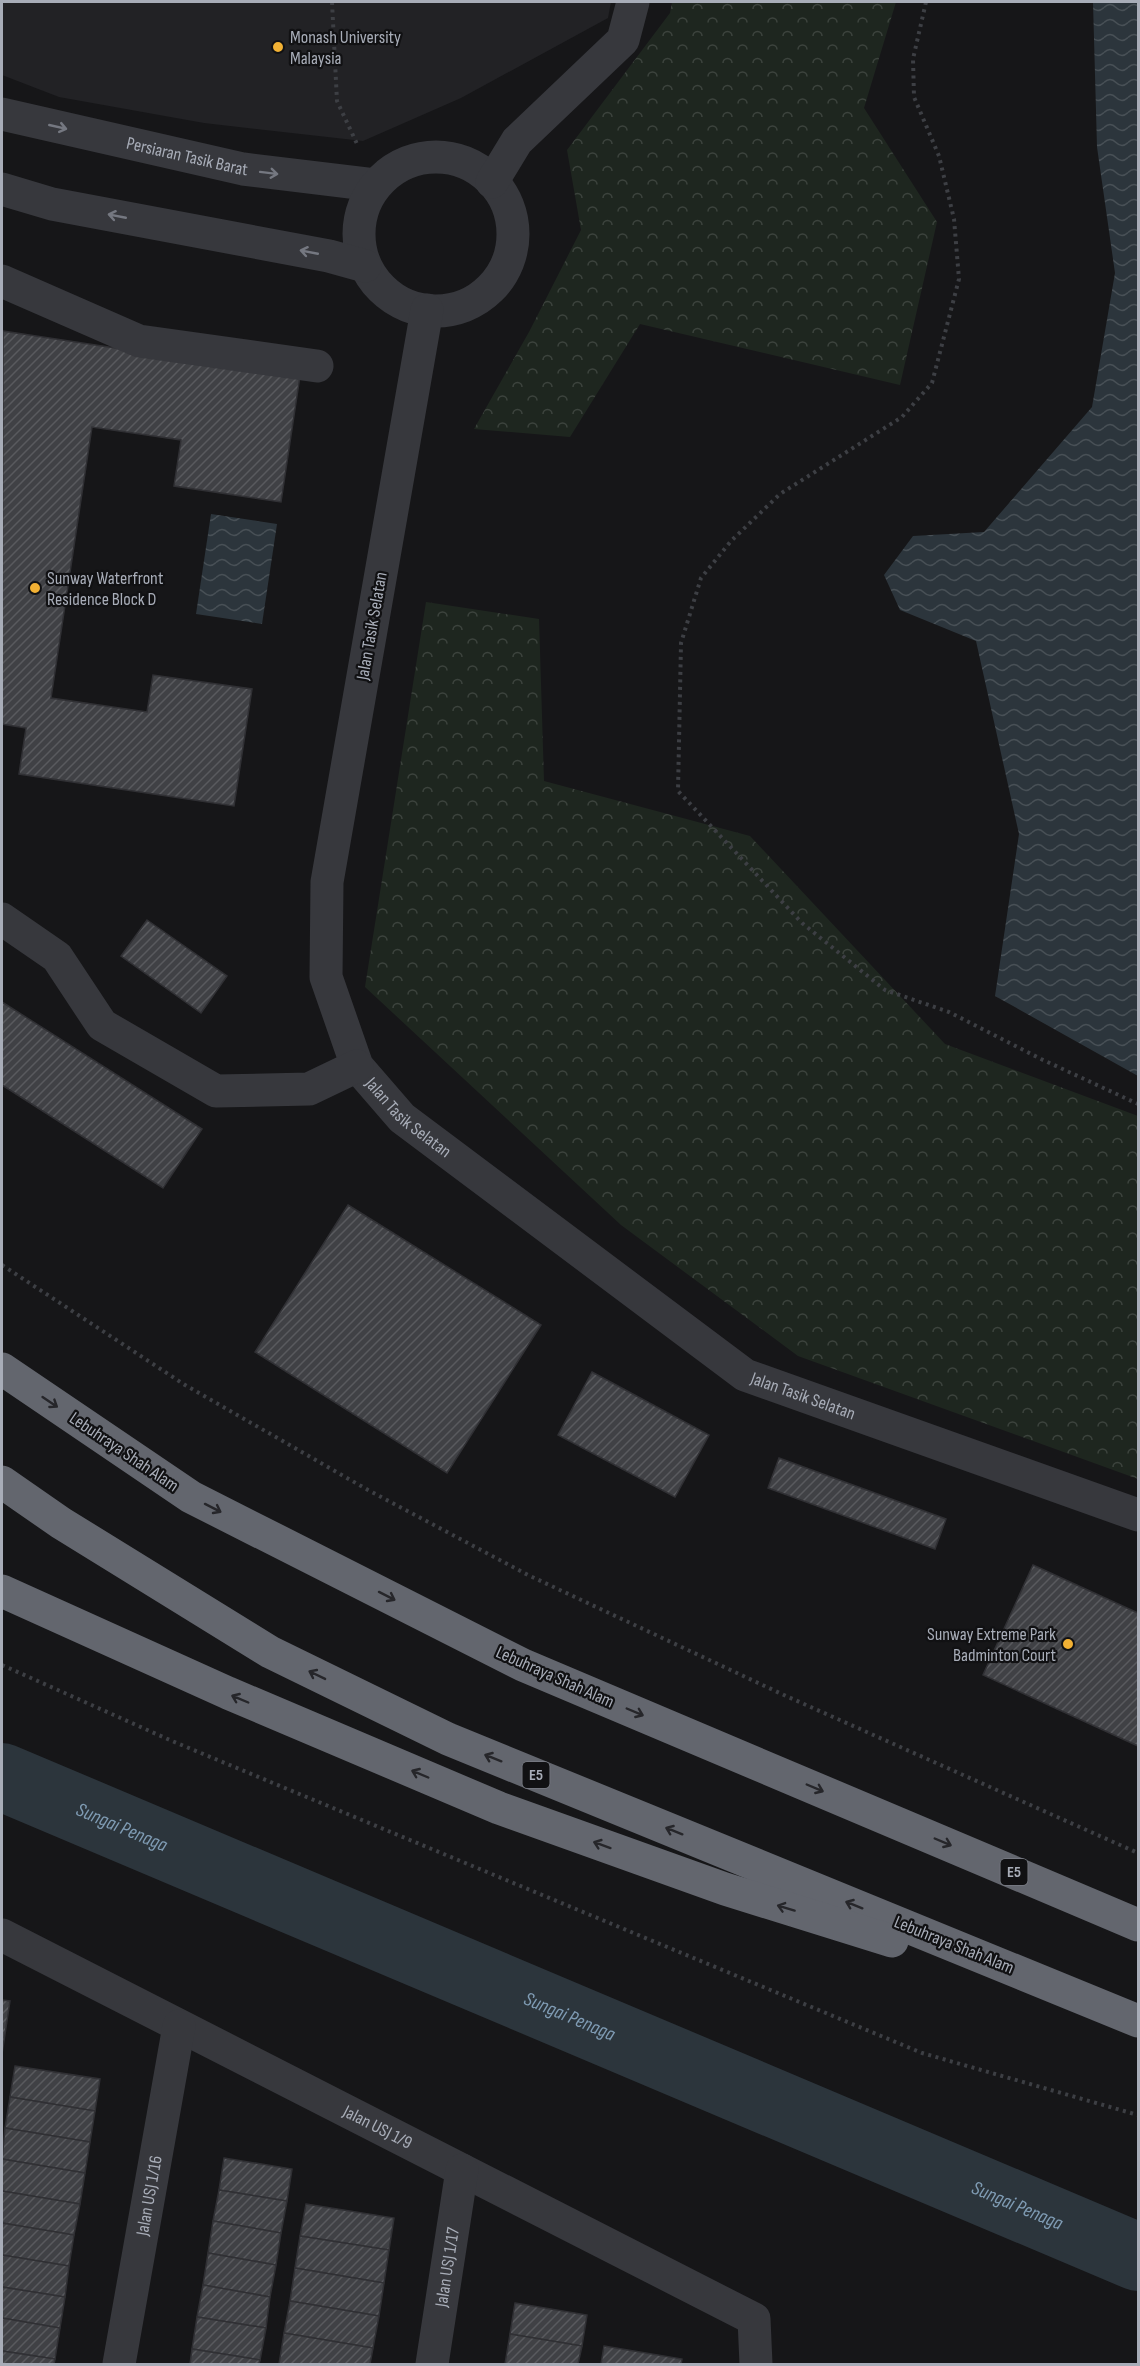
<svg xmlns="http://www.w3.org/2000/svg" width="1140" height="2366" viewBox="0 0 1140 2366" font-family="'Sofia Sans Condensed',sans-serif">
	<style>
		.built { fill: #222225 }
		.forest { fill: url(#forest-crowns) }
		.water { fill: url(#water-waves) }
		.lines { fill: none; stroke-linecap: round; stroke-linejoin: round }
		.river { stroke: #2c353c; stroke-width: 68 }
		.building { fill: url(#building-hatch); stroke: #303034; stroke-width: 1.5 }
		.path { stroke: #3d3f44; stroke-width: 4; stroke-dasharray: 3 4.5; stroke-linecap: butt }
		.minor { stroke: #37383d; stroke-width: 33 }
		.highway { stroke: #63666e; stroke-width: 33 }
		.oneway { stroke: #757881 }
		.oneway2 { stroke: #26262a }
		.poi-dot { fill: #f2b134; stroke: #111113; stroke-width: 2 }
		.labels { text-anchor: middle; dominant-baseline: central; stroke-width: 4.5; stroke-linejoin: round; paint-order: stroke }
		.shield { fill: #111113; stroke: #7b7e86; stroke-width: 1.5 }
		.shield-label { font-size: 16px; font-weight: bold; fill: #a8adb8 }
		.poi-label { font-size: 18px; fill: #a8adb8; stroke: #111113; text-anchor: start }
		.street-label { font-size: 18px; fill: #a8adb8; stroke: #111113 }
		.water-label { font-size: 20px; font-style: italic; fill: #7f9bb3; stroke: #111113 }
	</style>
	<defs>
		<pattern id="forest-crowns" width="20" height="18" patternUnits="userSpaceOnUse" patternTransform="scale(1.5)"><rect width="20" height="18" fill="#1e261f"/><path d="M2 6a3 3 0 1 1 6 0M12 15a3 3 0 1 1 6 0" fill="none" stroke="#3c433d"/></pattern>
		<pattern id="water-waves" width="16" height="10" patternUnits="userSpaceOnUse" patternTransform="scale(1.5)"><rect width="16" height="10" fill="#2c353c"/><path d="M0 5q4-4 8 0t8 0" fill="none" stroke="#485056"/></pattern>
		<pattern id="building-hatch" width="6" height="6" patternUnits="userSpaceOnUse" patternTransform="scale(1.5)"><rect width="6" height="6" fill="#404145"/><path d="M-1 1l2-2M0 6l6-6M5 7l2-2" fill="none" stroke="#595a5e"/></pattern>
	</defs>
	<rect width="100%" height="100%" fill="#161618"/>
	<path class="built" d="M2 2H611L608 18 461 98 363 141 204 123 59 97 2 75Z"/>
	<g class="forest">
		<path d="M672 2H896L864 108 937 222 900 385 640 324 570 437 474 429 529 332 581 230 567 150 670 13Z"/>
		<path d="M426 602 539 619 544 781 750 836 945 1044 1138 1116V1479L798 1356 621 1225 365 987Z"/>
	</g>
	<g class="water">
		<path d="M1093 2H1138V1076L995 996 1019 834 976 641 900 610 884 575 913 536 984 532 1092 407 1115 273 1097 147Z"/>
		<path d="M211 514 277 524 262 624 196 614Z"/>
	</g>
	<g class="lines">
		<path class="river" id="s1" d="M2 1777 1138 2257"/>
	</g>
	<g class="building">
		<path d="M3 331 300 376 281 502 174 486 181 440 92 427 51 698 147 712 153 675 252 689 234 806 19 774 26 728 2 724Z"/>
		<path d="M147 920 227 976 201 1013 121 956Z"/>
		<path d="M2 1002 202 1129 163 1188 2 1085Z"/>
		<path d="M348 1205 541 1325 447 1473 255 1352Z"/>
		<path d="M592 1372 709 1435 675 1497 558 1435Z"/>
		<path d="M779 1458 946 1519 935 1549 768 1488Z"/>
		<path d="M1033 1565 1138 1613V1746L983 1675Z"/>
		<path d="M2 2000 10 2001 2 2054Z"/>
		<path d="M15 2066 100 2079 95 2111 10 2097Z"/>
		<path d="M10 2097 95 2111 90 2142 5 2128Z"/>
		<path d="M5 2128 90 2142 85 2173 2 2159Z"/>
		<path d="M224 2158 292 2169 287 2201 219 2190Z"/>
		<path d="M2 2159 85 2173 80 2204 2 2191Z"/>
		<path d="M219 2190 287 2201 281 2233 213 2221Z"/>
		<path d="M2 2191 80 2204 74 2235 2 2223Z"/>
		<path d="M306 2204 394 2218 389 2250 300 2236Z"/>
		<path d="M213 2221 281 2233 276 2265 208 2253Z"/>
		<path d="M2 2223 74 2235 69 2266 2 2255Z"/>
		<path d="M300 2236 389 2250 384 2283 295 2268Z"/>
		<path d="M208 2253 276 2265 270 2297 203 2285Z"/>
		<path d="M2 2255 69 2266 65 2297 2 2287Z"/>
		<path d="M295 2268 384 2283 379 2316 290 2301Z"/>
		<path d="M203 2285 270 2297 266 2328 197 2317Z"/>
		<path d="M2 2287 65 2297 60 2328 2 2318Z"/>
		<path d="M290 2301 379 2316 373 2348 284 2333Z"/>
		<path d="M515 2303 587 2315 582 2346 510 2334Z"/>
		<path d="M197 2317 266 2328 260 2360 192 2349Z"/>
		<path d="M2 2318 60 2328 55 2359 2 2351Z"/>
		<path d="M284 2333 373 2348 370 2364H279Z"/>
		<path d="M510 2334 582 2346 578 2364H505Z"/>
		<path d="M604 2346 682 2359 681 2364H601Z"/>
		<path d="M192 2349 260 2360 259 2364H190Z"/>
		<path d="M2 2351 55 2359 54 2364H2Z"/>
	</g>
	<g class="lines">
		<g class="path">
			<path d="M332 2 337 101 358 146"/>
			<path d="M926 2 913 59 914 97 939 156 954 219 959 279 932 383 902 417 780 494 731 541 701 578 681 643 678 791 802 923 885 990 949 1012 1041 1059 1138 1104"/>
			<path d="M2 1265 185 1385 368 1490 528 1575 786 1696 1138 1853"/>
			<path d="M2 1665 172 1741 922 2053 1138 2115"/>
		</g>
		<g class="minor">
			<path id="s2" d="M2 114 243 169 375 185"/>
			<circle cx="436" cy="234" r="77"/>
			<path d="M492 182 517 141 623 40 633 2"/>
			<path d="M2 189 52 204 329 256 365 266"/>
			<path d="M2 281 139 341 317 366"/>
			<path id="s3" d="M427 310 327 882 326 977 357 1066 402 1118 745 1375 1138 1515"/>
			<path d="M2 919 57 957 102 1025 216 1091 309 1089 357 1066"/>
			<path id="s4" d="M2 1935 754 2319 756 2364"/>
			<path id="s5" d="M119 2364 179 2026"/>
			<path id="s6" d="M432 2364 462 2170"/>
		</g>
		<g class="highway">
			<path d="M2 1369 191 1497 523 1665 1138 1925"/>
			<path d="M2 1482 61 1523 270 1652 448 1739 1138 2021"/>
			<path d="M2 1591 228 1693 499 1808 725 1889 892 1941"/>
		</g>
	</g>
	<defs><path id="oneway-shaft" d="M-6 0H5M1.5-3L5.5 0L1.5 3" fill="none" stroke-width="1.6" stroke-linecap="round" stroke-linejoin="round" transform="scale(1.5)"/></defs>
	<g class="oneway">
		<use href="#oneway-shaft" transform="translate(58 127) rotate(13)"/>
		<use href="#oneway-shaft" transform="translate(269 173) rotate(7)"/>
		<use href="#oneway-shaft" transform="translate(117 216) rotate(-169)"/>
		<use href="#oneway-shaft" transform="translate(309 252) rotate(-169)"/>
	</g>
	<g class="oneway2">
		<use href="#oneway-shaft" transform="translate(50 1402) rotate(34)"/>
		<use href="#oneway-shaft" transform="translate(213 1508) rotate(27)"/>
		<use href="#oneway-shaft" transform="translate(387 1596) rotate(27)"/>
		<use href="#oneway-shaft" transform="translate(317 1675) rotate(-154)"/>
		<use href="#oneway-shaft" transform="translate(240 1699) rotate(-157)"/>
		<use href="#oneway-shaft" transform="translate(635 1712) rotate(23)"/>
		<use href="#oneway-shaft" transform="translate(493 1758) rotate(-158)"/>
		<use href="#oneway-shaft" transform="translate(420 1774) rotate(-157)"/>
		<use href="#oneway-shaft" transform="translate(815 1788) rotate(23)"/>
		<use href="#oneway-shaft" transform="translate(674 1831) rotate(-158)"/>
		<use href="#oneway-shaft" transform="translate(943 1842) rotate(23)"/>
		<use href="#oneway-shaft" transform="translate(602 1845) rotate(-160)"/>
		<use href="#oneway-shaft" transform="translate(854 1905) rotate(-158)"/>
		<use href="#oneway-shaft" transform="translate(786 1908) rotate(-163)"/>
	</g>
	<g class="poi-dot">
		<circle cx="278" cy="47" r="6"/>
		<circle cx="35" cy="588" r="6"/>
		<circle cx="1068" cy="1644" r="6"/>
	</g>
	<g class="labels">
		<g class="shield">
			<rect x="522.5" y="1762" width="27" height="26" rx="4.5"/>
			<rect x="1000.5" y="1859" width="27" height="26" rx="4.5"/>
		</g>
		<g class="shield-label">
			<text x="536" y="1775">E5</text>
			<text x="1014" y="1872">E5</text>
		</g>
		<g class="poi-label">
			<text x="290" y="37">Monash University<tspan x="290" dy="21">Malaysia</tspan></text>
			<text x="47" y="578">Sunway Waterfront<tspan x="47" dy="21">Residence Block D</tspan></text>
			<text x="1056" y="1634" text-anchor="end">Sunway Extreme Park<tspan x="1056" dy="21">Badminton Court</tspan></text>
		</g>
		<g class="street-label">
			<text stroke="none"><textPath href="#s2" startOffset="190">Persiaran Tasik Barat</textPath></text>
			<text transform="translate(372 626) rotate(-80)">Jalan Tasik Selatan</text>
			<text stroke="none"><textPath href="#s3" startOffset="843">Jalan Tasik Selatan</textPath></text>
			<text stroke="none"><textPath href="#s3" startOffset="1329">Jalan Tasik Selatan</textPath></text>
			<text transform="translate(124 1452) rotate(34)">Lebuhraya Shah Alam</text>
			<text transform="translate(555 1677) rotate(24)">Lebuhraya Shah Alam</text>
			<text transform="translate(954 1945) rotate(22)">Lebuhraya Shah Alam</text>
			<text stroke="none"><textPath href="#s4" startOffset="422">Jalan USJ 1/9</textPath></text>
			<text stroke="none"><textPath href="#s5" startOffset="171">Jalan USJ 1/16</textPath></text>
			<text stroke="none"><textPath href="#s6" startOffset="98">Jalan USJ 1/17</textPath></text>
		</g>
		<g class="water-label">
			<text stroke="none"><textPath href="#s1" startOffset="130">Sungai Penaga</textPath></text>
			<text stroke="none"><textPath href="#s1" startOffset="616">Sungai Penaga</textPath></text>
			<text stroke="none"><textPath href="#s1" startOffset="1102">Sungai Penaga</textPath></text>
		</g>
	</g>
	<rect width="1140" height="2366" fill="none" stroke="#a8adb8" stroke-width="6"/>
</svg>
